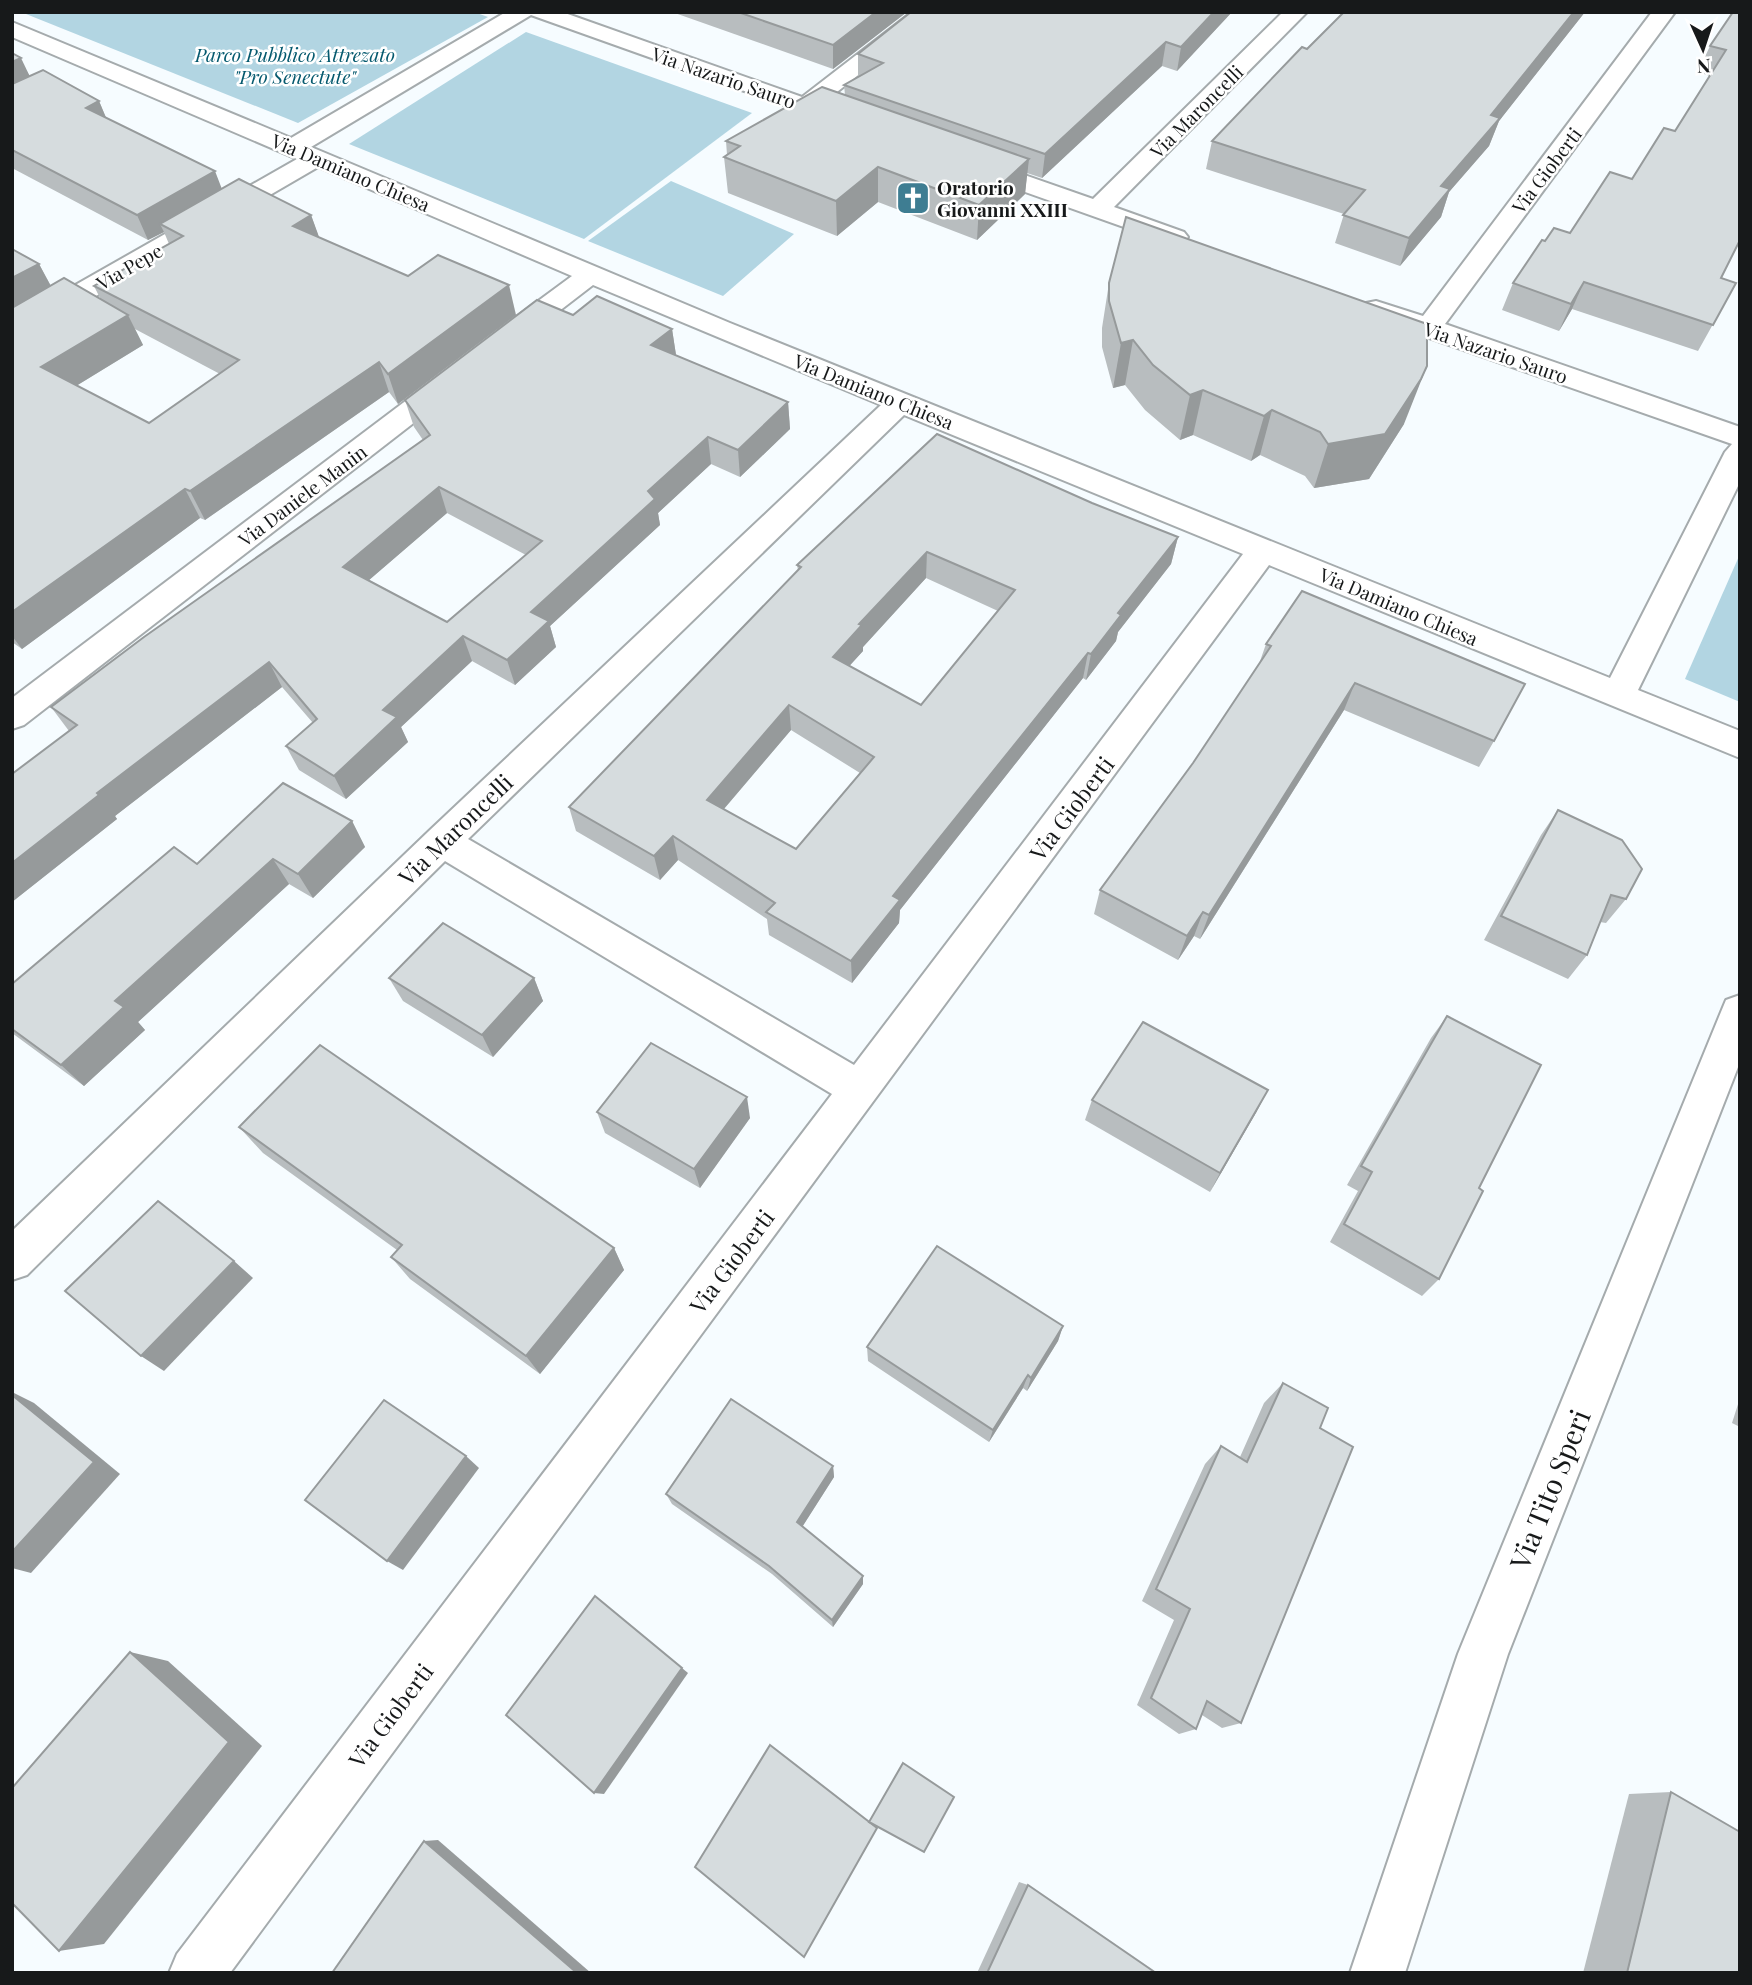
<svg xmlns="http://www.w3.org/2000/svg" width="1752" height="1985" viewBox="0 0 1752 1985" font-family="'Playfair Display',serif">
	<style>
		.green { fill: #b2d5e2 }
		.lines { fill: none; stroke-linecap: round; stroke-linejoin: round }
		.minor-casing { stroke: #a5abad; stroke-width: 4 }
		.minor { fill: #fff; fill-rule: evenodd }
		.wall { fill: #b8bdbf; fill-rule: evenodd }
		.shaded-wall { fill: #969a9b }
		.building { fill: #d6dcde; stroke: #969a9b; stroke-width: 2; fill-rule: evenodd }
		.labels { text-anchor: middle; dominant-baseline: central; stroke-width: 5; stroke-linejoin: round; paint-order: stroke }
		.far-park-label { font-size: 19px; font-style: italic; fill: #05596e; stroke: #fff }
		.far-street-label { font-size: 19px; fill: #17191a; stroke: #fff }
		.far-poi-label { font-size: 19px; font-weight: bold; fill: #17191a; stroke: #fff; text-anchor: start }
		.street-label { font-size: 23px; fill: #17191a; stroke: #fff }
		.near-street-label { font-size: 28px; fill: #17191a; stroke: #fff }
	</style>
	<rect width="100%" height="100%" fill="#f6fcff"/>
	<g class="green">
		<path d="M21 12H474L488 17 298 123Z"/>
		<path d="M526 32 752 113 584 239 349 144Z"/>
		<path d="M671 181 794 234 723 296 588 241Z"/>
		<path d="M1740 554V702L1685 679Z"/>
	</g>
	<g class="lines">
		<g class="minor-casing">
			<g id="minor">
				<path d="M506 12H562L802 97 912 12H937L822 104 853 115 857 120 853 125 845 127 531 15 311 147 730 323 1610 678 1725 452 1732 444 1418 334 1366 315 1362 309 1366 303 1376 301 1423 316 1652 12H1675L1445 324 1740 427V482L1638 690 1740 731V758L1269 565 230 1973H169L177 1954 832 1094 445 861 27 1275 12 1280V1231L429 831 881 405 593 285 519 342 509 344 499 342 495 336 499 330 572 276 318 167 22 339 12 341V321L297 159 12 37V22L291 138ZM904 415 1243 554 854 1065 468 839Z"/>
				<path d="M1283 12H1307L1114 207 1184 232 1188 237 1184 242 1175 245 1166 242 969 172 966 167 969 162 978 160 987 162 1093 199Z"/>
				<path d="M450 372 460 375 464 381 460 387 24 725 12 729V698L440 375Z"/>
				<path d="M1740 995V1062L1508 1654 1405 1973H1350L1458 1654 1721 1012 1726 1000Z"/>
			</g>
		</g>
		<use href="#minor" class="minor"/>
	</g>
	<g class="wall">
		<path d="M672 12H907L833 69Z"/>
		<path d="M911 12H1232L1177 71 1162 66 1042 178 1027 173 1025 194 977 240 878 202 837 236 728 193 724 157 727 155 726 141 845 95 844 85 858 77V54Z"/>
		<path d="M1344 12H1585L1499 121 1489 146 1449 192 1441 217 1400 266 1335 243 1344 214 1206 169 1212 141Z"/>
		<path d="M1733 12 1721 278 1736 283 1698 351 1572 309 1559 331 1502 310 1513 283 1545 241 1570 233 1632 179 1675 131 1710 76 1698 72 1710 46Z"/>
		<path d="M12 53 30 76 99 101 106 118 222 189 311 215 319 238 408 276 516 315 398 404 389 392 205 520 200 518 22 649 12 642V249L39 264 51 286 101 300 94 286 169 244 164 232 148 240 12 168ZM135 329 220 374 149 423 76 386 143 345Z"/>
		<path d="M1109 283 1404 424 1369 479 1314 488 1305 476 1260 455 1251 461 1193 435 1180 440 1145 410 1125 385 1113 388 1102 347V328Z"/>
		<path d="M573 315 672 329 676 355 788 402 790 429 740 477 711 464 658 513 660 525 550 626 556 647 515 685 472 661 401 727 408 742 346 799 299 770 286 746 313 723 282 687 115 816 117 819 12 902V774L69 731 51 707 423 440 414 427 405 400ZM447 513 526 555 447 622 369 580Z"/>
		<path d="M1092 503 1178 537 1171 564 1118 632 1116 641 1086 680 1083 678 900 910 899 923 852 983 769 935 767 919 678 860 660 880 576 831 569 807 798 570 797 565ZM926 578 998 611 921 705 849 666 863 651V647ZM791 730 860 773 796 849 724 809Z"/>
		<path d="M1266 644 1494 741 1479 767 1344 710 1200 939 1194 936 1178 960 1094 914 1100 890 1193 763 1259 664Z"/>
		<path d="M1558 810 1626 899 1606 923 1600 922 1587 955 1568 979 1484 940 1541 835Z"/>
		<path d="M352 821 365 847 313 898 289 884 138 1022 145 1030 84 1086 12 1033V984L197 864Z"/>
		<path d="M389 978H534L543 1001 493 1057 403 1001Z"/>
		<path d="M1447 1016 1479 1188 1439 1279 1422 1296 1330 1242 1358 1191 1347 1185 1431 1038Z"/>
		<path d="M1092 1100 1257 1111 1210 1192 1085 1120Z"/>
		<path d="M597 1112 750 1118 700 1188 605 1133Z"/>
		<path d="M239 1127 614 1248 624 1270 540 1374 410 1279 391 1257 397 1250 263 1153Z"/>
		<path d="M1063 1326 1058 1341 1027 1391 1023 1388 989 1442 868 1361 867 1347Z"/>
		<path d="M1283 1383 1320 1428 1241 1723 1222 1728 1202 1715 1196 1729 1179 1734 1137 1705 1174 1620 1142 1601 1205 1464 1221 1446 1240 1457 1264 1403Z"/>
		<path d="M1740 1398V1427L1732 1423Z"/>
		<path d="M833 1466 834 1477 802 1527 863 1576V1584L833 1627 772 1574 672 1504 666 1494Z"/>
		<path d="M1671 1792 1740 1973H1583L1629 1794Z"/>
		<path d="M1019 1882 1028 1885 1156 1973H977Z"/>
	</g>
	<g class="shaded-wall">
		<path d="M876 12H907L833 69V45Z"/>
		<path d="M1214 12H1232L1177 71 1181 47Z"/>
		<path d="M1574 12H1585L1499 121 1489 146 1449 192 1441 217 1400 266 1409 238 1441 186 1491 115Z"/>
		<path d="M1166 42 1162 66 1042 178 1045 154Z"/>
		<path d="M21 58 33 83 12 94V62Z"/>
		<path d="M99 101 110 127 86 108Z"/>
		<path d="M1029 159 1025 194 977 240 979 205Z"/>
		<path d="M878 167V202L837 236 836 201Z"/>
		<path d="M215 171 225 197 160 224 164 232 148 240 137 215Z"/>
		<path d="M311 215 322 245 293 226Z"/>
		<path d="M39 264 55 294 12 318V278Z"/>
		<path d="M1584 282 1572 309 1559 331 1571 304Z"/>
		<path d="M509 285 516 315 398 404 388 374Z"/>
		<path d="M128 315 143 345 58 397 41 367Z"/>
		<path d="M672 329 676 355 651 345Z"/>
		<path d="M1133 340 1125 385 1113 388 1121 343Z"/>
		<path d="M379 362 389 392 205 520 190 491Z"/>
		<path d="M1427 366 1404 424 1369 479 1314 488 1328 444Z"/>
		<path d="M1203 390 1193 435 1180 440 1190 395Z"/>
		<path d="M788 402 790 429 740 477 738 450Z"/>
		<path d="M1272 410 1260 455 1251 461 1264 416Z"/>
		<path d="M708 437 711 464 658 513 660 525 550 626 556 647 515 685 507 660 531 612 648 491Z"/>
		<path d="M439 487 447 513 354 593 343 567Z"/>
		<path d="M185 489 200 518 22 649 12 636V612Z"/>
		<path d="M1178 537 1171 564 1118 632 1116 641 1086 680 1091 654 1118 613Z"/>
		<path d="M927 552 926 578 863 647V651L834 683 833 657 859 624Z"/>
		<path d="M463 636 472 661 401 727 408 742 346 799 334 776 383 710Z"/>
		<path d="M1088 653 1083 678 900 910 899 923 852 983 851 961 893 896Z"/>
		<path d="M269 662 282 687 115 816 117 819 12 902V863L97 793Z"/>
		<path d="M1355 683 1344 710 1200 939 1209 915Z"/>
		<path d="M789 705 791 730 711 824 707 800Z"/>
		<path d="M352 821 365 847 313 898 298 874Z"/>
		<path d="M673 836 678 860 660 880 654 856Z"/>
		<path d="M273 859 289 884 138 1022 145 1030 84 1086 61 1065 115 1001Z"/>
		<path d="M1203 912 1194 936 1178 960 1187 936Z"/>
		<path d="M534 978 543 1001 493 1057 482 1035Z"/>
		<path d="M1268 1090 1257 1111 1210 1192 1220 1173Z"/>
		<path d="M747 1097 750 1118 700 1188 694 1169Z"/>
		<path d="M614 1248 624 1270 540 1374 526 1356Z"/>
		<path d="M234 1261 253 1278 164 1371 141 1356Z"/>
		<path d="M1063 1326 1058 1341 1027 1391 1031 1378Z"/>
		<path d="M1028 1375 1023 1388 989 1442 993 1430Z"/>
		<path d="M12 1392 34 1403 120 1474 31 1573 12 1568Z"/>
		<path d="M466 1456 479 1468 403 1570 387 1561Z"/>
		<path d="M833 1466 834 1477 799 1532 797 1522Z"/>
		<path d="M863 1576V1584L833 1627 832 1620Z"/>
		<path d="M595 1596 688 1673 604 1794 594 1793Z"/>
		<path d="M130 1652 168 1661 262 1746 104 1944 59 1951Z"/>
		<path d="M438 1840 591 1973H577L424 1841Z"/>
	</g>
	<g class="building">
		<path d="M738 12H876L833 45Z"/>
		<path d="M911 12H1214L1181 47 1166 42 1045 154 844 85 883 63 858 54Z"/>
		<path d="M1344 12H1574L1491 115 1500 118 1441 186 1450 189 1409 238 1343 215 1365 190 1212 141 1302 47 1307 49Z"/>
		<path d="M1733 12H1740V240L1721 278 1736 283 1713 325 1584 282 1571 304 1513 283 1542 240 1545 241 1554 228 1570 233 1610 172 1632 179 1664 128 1675 131 1726 50 1710 46Z"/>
		<path d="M12 53 21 58 12 62Z"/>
		<path d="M43 70 99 101 86 108 215 171 137 215 12 150V84Z"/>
		<path d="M822 87 1029 159 979 205 878 167 836 201 724 157 740 146 726 141Z"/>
		<path d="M239 179 311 215 293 226 408 276 438 255 509 285 388 374 379 362 190 491 185 489 12 612V308L64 278 128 315 41 367 149 423 239 360 94 286 183 236 160 224Z"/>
		<path d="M1126 217 1427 324V366L1421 379 1385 434 1328 444 1320 432 1272 410 1264 416 1203 390 1190 395 1153 365 1133 340 1121 343 1109 301V283Z"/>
		<path d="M12 249 39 264 12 278Z"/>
		<path d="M597 296 672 329 651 345 788 402 738 450 708 437 648 491 655 499 531 612 549 621 507 660 463 636 383 710 397 717 334 776 286 746 317 719 269 662 97 793 99 795 12 863V774L77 725 51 707 144 637 430 435 405 400 537 300 573 315ZM439 487 542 541 447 622 343 567Z"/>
		<path d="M937 434 1092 503 1178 537 1118 613 1121 615 1091 654 1088 653 893 896 900 900 851 961 766 912 775 903 673 836 654 856 569 807 801 567 797 565ZM927 552 1015 590 921 705 833 657 862 625 859 624ZM789 705 874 757 796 849 707 800Z"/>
		<path d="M1302 591 1525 684 1494 741 1355 683 1209 915 1203 912 1187 936 1100 890 1193 763 1271 646 1266 644Z"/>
		<path d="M283 783 352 821 298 874 273 859 115 1001 124 1007 61 1065 12 1029V984L174 847 197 864Z"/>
		<path d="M1558 810 1622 840 1642 869 1626 899 1611 895 1587 955 1501 916Z"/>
		<path d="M443 923 534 978 482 1035 389 978Z"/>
		<path d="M1447 1016 1541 1065 1479 1188 1483 1191 1439 1279 1344 1224 1372 1172 1361 1166Z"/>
		<path d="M1143 1022 1268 1090 1220 1173 1092 1100Z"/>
		<path d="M651 1043 747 1097 694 1169 597 1112Z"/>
		<path d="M320 1045 614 1248 526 1356 391 1257 402 1245 239 1127Z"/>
		<path d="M158 1201 234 1261 141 1356 65 1291Z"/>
		<path d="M937 1246 1063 1326 1031 1378 1028 1375 993 1430 867 1347Z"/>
		<path d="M1283 1383 1328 1408 1320 1428 1353 1447 1241 1723 1207 1701 1196 1729 1151 1698 1190 1609 1156 1589 1221 1446 1247 1462Z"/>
		<path d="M12 1395 94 1462 12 1552Z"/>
		<path d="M731 1399 833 1466 797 1522 863 1576 832 1620 769 1566 666 1494Z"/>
		<path d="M384 1400 466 1456 387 1561 305 1500Z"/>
		<path d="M595 1596 682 1668 594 1793 506 1715Z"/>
		<path d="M130 1652 229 1742 59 1951 12 1903V1788Z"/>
		<path d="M770 1745 877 1828 804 1957 695 1867Z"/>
		<path d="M903 1763 954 1797 924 1852 869 1822Z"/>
		<path d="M1671 1792 1740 1832V1973H1627Z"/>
		<path d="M424 1841 577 1973H332Z"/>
		<path d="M1028 1885 1156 1973H987Z"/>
	</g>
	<defs>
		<g id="church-square" transform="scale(1.75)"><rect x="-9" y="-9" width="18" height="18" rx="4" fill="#3e7d92" stroke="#fff"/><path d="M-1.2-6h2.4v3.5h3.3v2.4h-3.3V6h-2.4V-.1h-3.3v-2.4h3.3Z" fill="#fff"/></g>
	</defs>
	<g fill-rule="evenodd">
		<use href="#church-square" x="913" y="198"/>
	</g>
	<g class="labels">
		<g class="far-park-label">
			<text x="295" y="54">Parco Pubblico Attrezato<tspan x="295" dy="22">"Pro Senectute"</tspan></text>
		</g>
		<g class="far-street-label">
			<text transform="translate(724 77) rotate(19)">Via Nazario Sauro</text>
			<text transform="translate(1196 111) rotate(-45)">Via Maroncelli</text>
			<text transform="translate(1546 170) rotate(-53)">Via Gioberti</text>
			<text transform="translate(351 172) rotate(23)">Via Damiano Chiesa</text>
			<text transform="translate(129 266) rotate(-30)">Via Pepe</text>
			<text transform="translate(1496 352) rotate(19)">Via Nazario Sauro</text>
			<text transform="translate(874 391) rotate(22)">Via Damiano Chiesa</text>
			<text transform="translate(302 495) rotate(-37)">Via Daniele Manin</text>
			<text transform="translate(1399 606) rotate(23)">Via Damiano Chiesa</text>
		</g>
		<g class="far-poi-label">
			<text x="937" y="187">Oratorio<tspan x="937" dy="22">Giovanni XXIII</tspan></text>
		</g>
		<g class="street-label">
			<text transform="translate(1071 808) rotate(-53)">Via Gioberti</text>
			<text transform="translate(455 829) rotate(-44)">Via Maroncelli</text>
			<text transform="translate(731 1261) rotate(-53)">Via Gioberti</text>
			<text transform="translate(390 1715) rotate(-53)">Via Gioberti</text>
		</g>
		<g class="near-street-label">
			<text transform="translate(1549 1489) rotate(-68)">Via Tito Speri</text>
		</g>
	</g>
	<rect width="1752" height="1985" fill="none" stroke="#17191a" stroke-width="28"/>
	<g transform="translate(1703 49) rotate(177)" stroke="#ffffff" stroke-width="5" paint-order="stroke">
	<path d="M0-5L12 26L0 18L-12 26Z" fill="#17191a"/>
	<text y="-10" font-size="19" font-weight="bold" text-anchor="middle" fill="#17191a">N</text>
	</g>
</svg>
